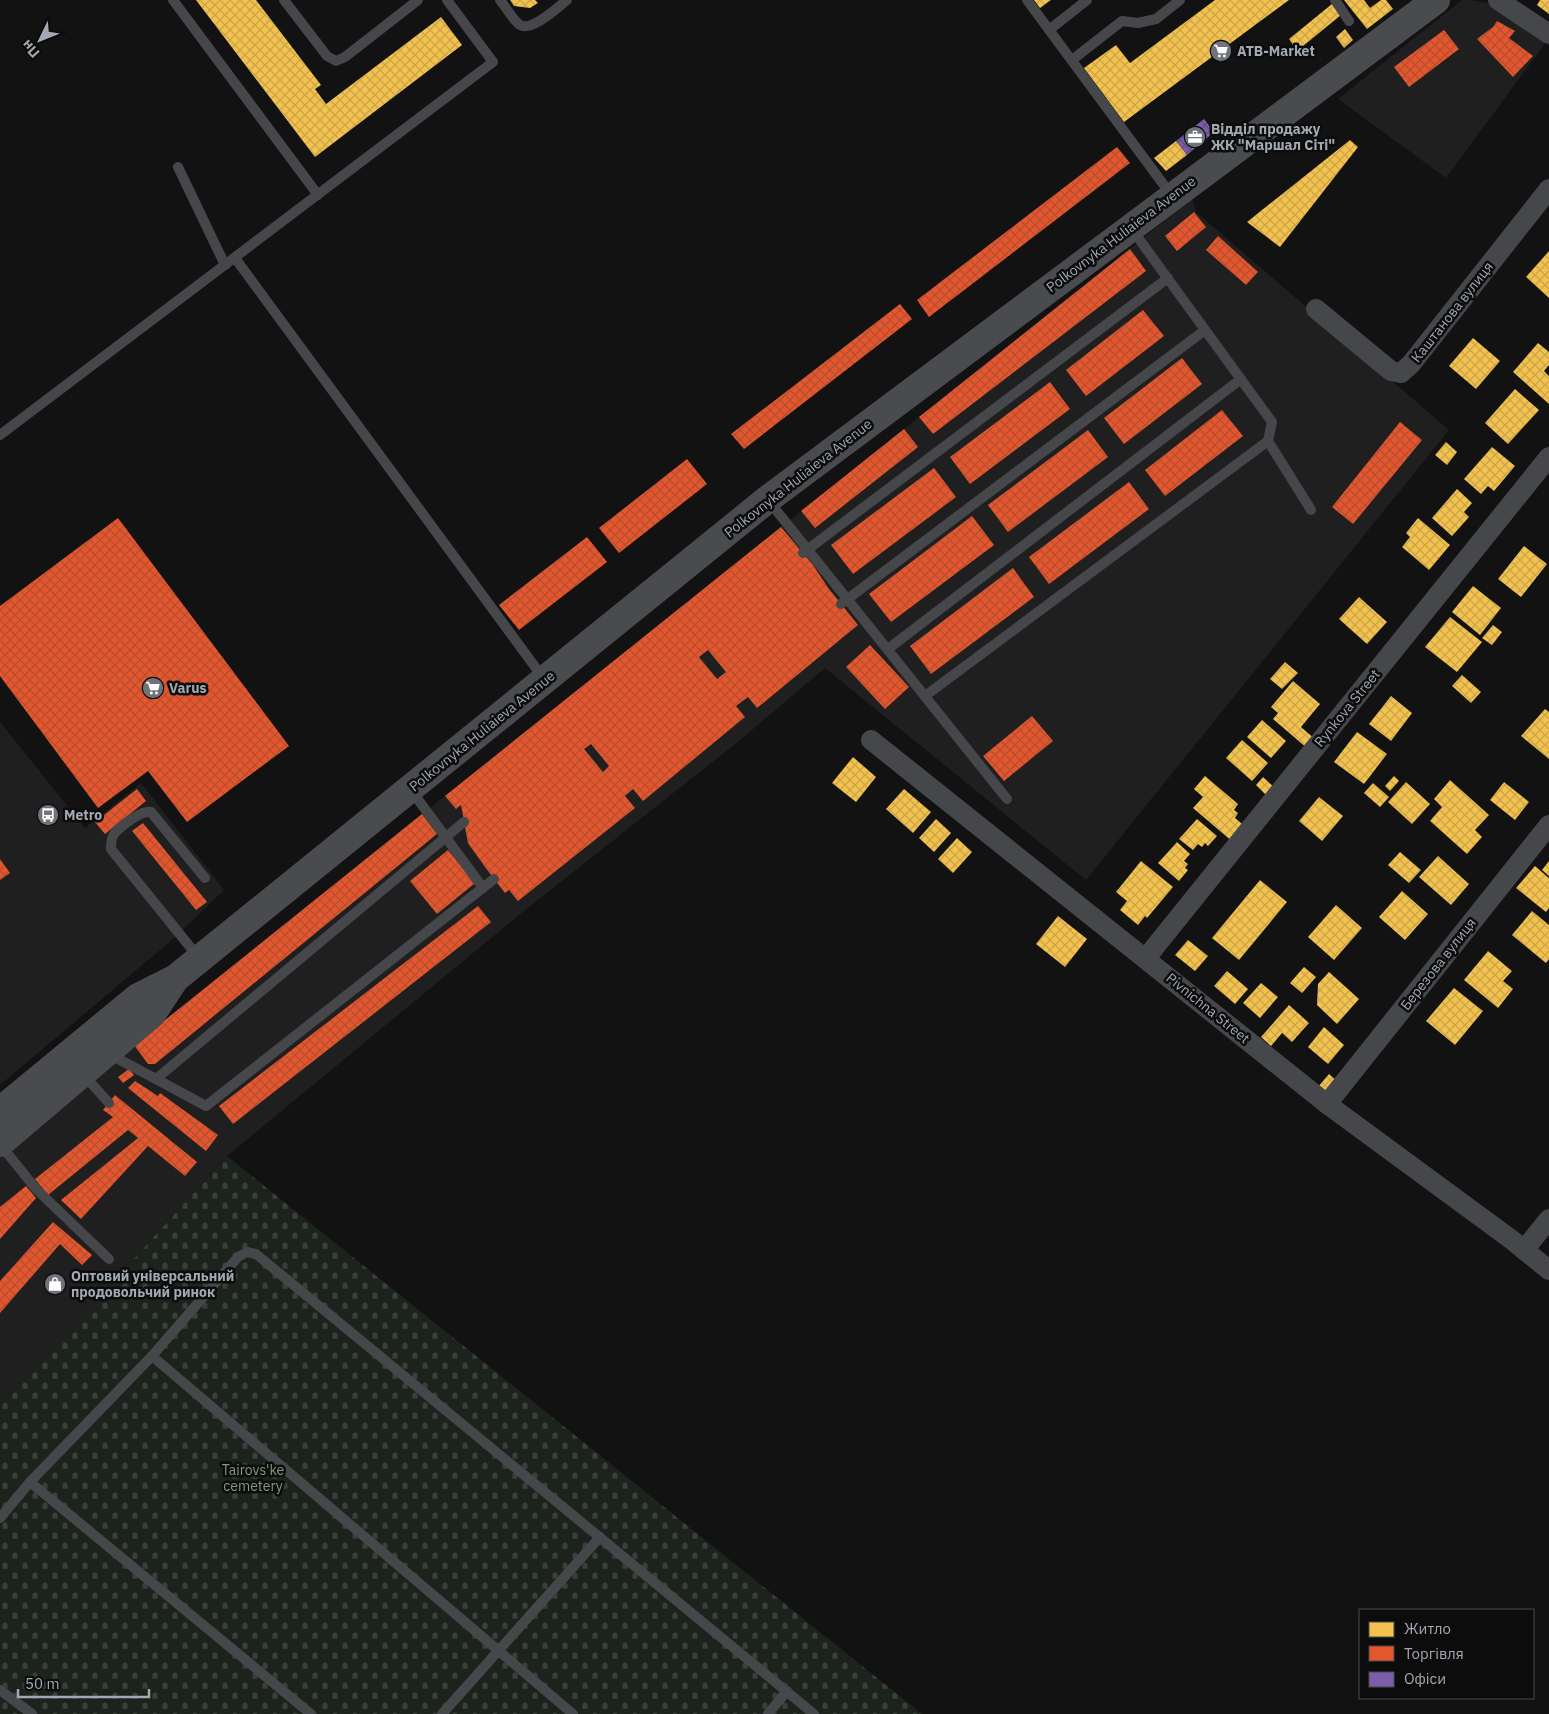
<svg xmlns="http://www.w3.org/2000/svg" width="1549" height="1714" viewBox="0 0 1549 1714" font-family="'IBM Plex Sans',sans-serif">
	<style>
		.built { fill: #1f1f20 }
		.cemetery { fill: url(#cemetery-stones) }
		.homes { fill: url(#homes-cross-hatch) }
		.shops { fill: url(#shops-cross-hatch); fill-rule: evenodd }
		.offices { fill: url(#offices-cross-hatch) }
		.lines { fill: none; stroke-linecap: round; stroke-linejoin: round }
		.service { stroke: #46474a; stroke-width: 10 }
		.minor { stroke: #46474a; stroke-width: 20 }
		.secondary { stroke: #4a4b4e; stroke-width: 28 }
		.labels { text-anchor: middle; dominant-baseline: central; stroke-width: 5; stroke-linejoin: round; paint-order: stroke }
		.poi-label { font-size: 14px; font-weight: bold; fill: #a3a9b2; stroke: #0c0c0d; text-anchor: start }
		.street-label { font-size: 14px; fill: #a3a9b2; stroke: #0c0c0d }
		.park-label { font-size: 14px; fill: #7b9d7b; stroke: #0c0c0d }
	</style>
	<defs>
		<pattern id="cemetery-stones" width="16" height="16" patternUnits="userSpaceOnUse" patternTransform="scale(1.25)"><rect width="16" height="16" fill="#1c221c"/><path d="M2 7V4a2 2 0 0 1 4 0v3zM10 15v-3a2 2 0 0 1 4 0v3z" fill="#3a3f3b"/></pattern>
		<pattern id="homes-cross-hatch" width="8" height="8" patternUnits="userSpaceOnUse" patternTransform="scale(1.25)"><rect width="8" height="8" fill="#f2c14e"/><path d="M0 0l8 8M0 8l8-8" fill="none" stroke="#cba549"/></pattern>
		<pattern id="shops-cross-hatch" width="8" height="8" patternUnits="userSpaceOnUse" patternTransform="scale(1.25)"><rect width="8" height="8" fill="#e4572e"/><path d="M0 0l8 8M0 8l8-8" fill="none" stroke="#b74e30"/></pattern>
		<pattern id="offices-cross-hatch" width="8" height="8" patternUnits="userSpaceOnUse" patternTransform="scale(1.25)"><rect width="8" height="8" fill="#7b5ea7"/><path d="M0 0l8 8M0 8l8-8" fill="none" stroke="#614f7f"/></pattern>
	</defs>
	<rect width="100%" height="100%" fill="#121212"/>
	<g class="built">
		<path d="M1462 0H1471L1488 3 1549 35V38L1446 178 1338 99Z"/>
		<path d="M1192 199 1196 212 1449 430 1086 880 825 668 739 741 524 911 227 1156 0 1407V1157L108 1065Z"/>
		<path d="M0 722 85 828 141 783 224 890 173 939 0 1085Z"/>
	</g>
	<path class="cemetery" d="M227 1156 922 1714H0V1407Z"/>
	<g class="homes">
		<path d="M196 0H256L321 85 315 89 326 104 441 17 462 45 315 157Z"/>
		<path d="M510 0H535L538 3 530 8 514 6Z"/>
		<path d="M1034 0H1051L1040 8Z"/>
		<path d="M1215 0H1289L1124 122 1084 68 1116 45 1130 63Z"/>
		<path d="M1344 0H1364L1370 8 1381 0H1386L1393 9 1367 29Z"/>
		<path d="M1540 0H1549V14L1537 5Z"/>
		<path d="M1332 4 1341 15 1297 51 1289 39Z"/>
		<path d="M1345 29 1353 40 1344 48 1336 37Z"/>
		<path d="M1350 140 1358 147 1280 247 1247 222Z"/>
		<path d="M1176 141 1187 155 1166 171 1154 158Z"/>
		<path d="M1549 251V298L1526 277Z"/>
		<path d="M1473 338 1500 361 1476 389 1449 366Z"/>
		<path d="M1538 343 1549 352V365L1544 371 1549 376V404L1513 372Z"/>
		<path d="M1515 389 1539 410 1508 444 1485 423Z"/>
		<path d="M1446 442 1457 452 1447 465 1435 455Z"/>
		<path d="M1492 447 1515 466 1494 491 1488 486 1481 494 1464 479Z"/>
		<path d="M1457 489 1472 503 1464 512 1469 517 1452 536 1432 518Z"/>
		<path d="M1418 518 1450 545 1429 570 1402 547 1410 537 1406 533Z"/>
		<path d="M1524 546 1547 564 1521 597 1498 579Z"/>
		<path d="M1473 586 1501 608 1480 635 1452 612Z"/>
		<path d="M1359 597 1387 622 1367 644 1339 619Z"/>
		<path d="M1450 617 1482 642 1457 672 1425 647Z"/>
		<path d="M1493 625 1502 632 1492 645 1482 638Z"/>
		<path d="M1285 662 1298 673 1282 689 1270 679Z"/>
		<path d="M1462 675 1481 692 1471 703 1452 686Z"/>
		<path d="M1293 681 1320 704 1301 727 1316 740 1308 749 1273 719 1278 713 1271 707Z"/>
		<path d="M1391 696 1412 713 1391 741 1369 724Z"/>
		<path d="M1545 709 1549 712V759L1521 736Z"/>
		<path d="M1262 720 1286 741 1271 758 1247 737Z"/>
		<path d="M1357 732 1387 754 1364 784 1334 762Z"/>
		<path d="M1242 740 1268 763 1252 781 1226 758Z"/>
		<path d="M853 757 876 777 856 802 832 783Z"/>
		<path d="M1205 776 1238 804 1234 810 1238 813 1235 818 1247 828 1234 843 1193 808 1203 797 1194 789Z"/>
		<path d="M1394 776 1399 781 1390 791 1385 786Z"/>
		<path d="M1263 777 1278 791 1270 799 1256 785Z"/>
		<path d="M1450 780 1489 815 1475 830 1482 837 1467 854 1430 821 1442 807 1434 799Z"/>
		<path d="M1406 782 1430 804 1412 824 1388 802Z"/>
		<path d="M1504 782 1529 802 1515 820 1490 800Z"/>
		<path d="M1373 783 1389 797 1380 807 1364 793Z"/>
		<path d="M904 789 931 812 913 833 886 809Z"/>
		<path d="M1319 797 1343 816 1322 841 1299 821Z"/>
		<path d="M936 819 951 833 934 852 919 838Z"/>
		<path d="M1197 819 1217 836 1208 846 1205 843 1202 847 1198 844 1193 850 1179 839Z"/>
		<path d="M957 838 972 852 953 873 938 859Z"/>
		<path d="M1177 842 1190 854 1184 861 1188 864 1185 868 1188 870 1179 881 1158 863Z"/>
		<path d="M1400 852 1421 870 1409 883 1388 865Z"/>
		<path d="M1438 856 1469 884 1451 905 1419 877Z"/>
		<path d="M1141 861 1173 887 1147 918 1145 916 1138 925 1120 910 1127 901 1116 892Z"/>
		<path d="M1549 861V876L1542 870Z"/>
		<path d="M1535 866 1549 878V908L1546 912 1516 888Z"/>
		<path d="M1260 880 1287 902 1239 960 1212 938Z"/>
		<path d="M1402 891 1428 914 1405 940 1379 917Z"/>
		<path d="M1336 905 1362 928 1334 960 1308 937Z"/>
		<path d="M1532 911 1549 925V959L1546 963 1512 935Z"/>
		<path d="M1058 916 1087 939 1065 967 1036 944Z"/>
		<path d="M1188 940 1208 956 1195 971 1175 955Z"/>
		<path d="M1488 951 1512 971 1503 981 1513 989 1498 1008 1464 980Z"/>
		<path d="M1304 967 1316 977 1302 993 1290 983Z"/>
		<path d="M1227 971 1248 989 1235 1004 1214 986Z"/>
		<path d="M1329 972 1359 999 1337 1024 1317 1005 1318 984Z"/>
		<path d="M1261 983 1278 997 1260 1018 1243 1003Z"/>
		<path d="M1454 988 1483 1011 1455 1045 1426 1021Z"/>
		<path d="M1289 1005 1309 1023 1292 1042 1282 1033 1271 1046 1261 1037Z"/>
		<path d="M1324 1027 1344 1045 1328 1064 1308 1047Z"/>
		<path d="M1329 1074 1338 1082 1327 1095 1318 1087Z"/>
	</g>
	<g class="shops">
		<path d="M1497 21 1515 31 1509 38 1533 56 1513 77 1477 39 1493 27Z"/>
		<path d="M1444 30 1459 49 1409 87 1394 67Z"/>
		<path d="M1117 147 1130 163 929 317 917 300Z"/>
		<path d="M1194 212 1206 227 1177 251 1165 236Z"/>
		<path d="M1218 236 1258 272 1246 285 1206 250Z"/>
		<path d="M1130 249 1146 271 933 434 919 417Z"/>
		<path d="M900 304 912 319 744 449 731 434Z"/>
		<path d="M1143 310 1164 336 1086 396 1066 370Z"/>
		<path d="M1182 358 1202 384 1124 444 1104 418Z"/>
		<path d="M1050 382 1070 409 970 484 950 457Z"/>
		<path d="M1222 410 1243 436 1165 496 1145 470Z"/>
		<path d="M1400 422 1422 440 1353 524 1332 507Z"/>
		<path d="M904 429 918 447 815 528 801 511Z"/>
		<path d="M1088 430 1108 457 1008 532 988 505Z"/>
		<path d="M687 459 707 484 619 553 599 528Z"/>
		<path d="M934 468 956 497 853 574 831 545Z"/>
		<path d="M1129 482 1149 509 1049 584 1029 557Z"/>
		<path d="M972 516 994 545 891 622 869 594Z"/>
		<path d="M118 518 289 746 187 822 148 771 98 808 0 676V606Z"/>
		<path d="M781 527 813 565 829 589 858 625 757 708 748 697 736 706 745 717 643 801 633 789 625 796 635 808 518 901 509 890 505 893 485 867 468 843 461 805 456 809 445 796ZM708 650 726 672 717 679 699 657ZM591 744 609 766 603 772 584 749Z"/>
		<path d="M587 537 607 562 519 630 499 605Z"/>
		<path d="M1013 568 1034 597 931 674 910 646Z"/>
		<path d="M870 645 909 687 885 709 846 667Z"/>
		<path d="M1032 716 1053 741 1004 781 983 756Z"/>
		<path d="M137 789 146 801 105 834 95 822Z"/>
		<path d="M422 814 437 834 155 1064H148L134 1045Z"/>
		<path d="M143 823 207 902 196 910 132 831Z"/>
		<path d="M448 850 475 883 437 914 410 881Z"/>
		<path d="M0 859 10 873 0 880Z"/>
		<path d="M478 906 491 922 233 1124 219 1106Z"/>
		<path d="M129 1069 134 1075 123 1083 118 1077Z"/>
		<path d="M135 1081 158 1096 160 1093 218 1135 206 1151 128 1088Z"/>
		<path d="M115 1095 197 1162 185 1176 148 1146 81 1219 61 1200 138 1138 128 1130 48 1195 35 1179 113 1117 103 1110Z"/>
		<path d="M26 1186 36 1198 0 1239V1207Z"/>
		<path d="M53 1222 92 1255 82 1265 60 1244 0 1313V1281Z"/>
	</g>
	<path class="offices" d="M1204 119 1214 132 1187 155 1176 141Z"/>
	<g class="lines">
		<g class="service">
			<path d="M173 0 318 195"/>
			<path d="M284 0 327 56 336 61 345 57 418 0"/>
			<path d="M500 0C506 7 512 19 520 25 532 32 558 7 567 0"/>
			<path d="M1027 0 1172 196"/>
			<path d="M1335 0 1349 21"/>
			<path d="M1049 30 1087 0"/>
			<path d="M1072 60 1122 21 1138 23 1156 19 1180 0"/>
			<path d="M178 167 225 265"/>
			<path d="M1131 228 1272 422 1268 441 1311 510"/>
			<path d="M235 258 544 679"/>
			<path d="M0 435 493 62 447 0"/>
			<path d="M768 500 1007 799"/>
			<path d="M803 553 1168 278"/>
			<path d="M841 604 1205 330"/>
			<path d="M888 649 1241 379"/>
			<path d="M925 696 1268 441"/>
			<path d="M411 790 483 888"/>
			<path d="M199 958 111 849C111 844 111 838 114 834 121 826 141 810 151 812L205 878"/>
			<path d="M107 1053 156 1079 464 822"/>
			<path d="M83 1074 109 1103"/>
			<path d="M156 1079 206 1106 494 879"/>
			<path d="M0 1144 36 1189 109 1259"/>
			<path d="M152 1356 573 1714"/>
			<path d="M30 1482 311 1714"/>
			<path d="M0 1518 30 1482 152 1356 238 1257 247 1252 256 1254 814 1714"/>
			<path d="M0 1690 32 1714"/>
			<path d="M442 1714 600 1537"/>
			<path d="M768 1714 787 1691"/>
		</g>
		<g class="minor">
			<path d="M1498 0 1549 34"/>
			<path d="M1316 309 1391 371 1401 373 1411 364 1549 189"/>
			<path d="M871 740 1327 1104 1512 1240 1549 1270"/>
			<path d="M1146 958 1549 457"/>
			<path d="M1327 1104 1549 825"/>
			<path d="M1524 1250 1549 1219"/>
		</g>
		<g class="secondary">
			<path d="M0 1111 138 997 176 978 768 499 1436 0"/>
			<path d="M0 1143 152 1014 175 979"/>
		</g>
	</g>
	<defs>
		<g id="supermarket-disc" transform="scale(1.125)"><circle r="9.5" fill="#70747a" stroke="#0c0c0d"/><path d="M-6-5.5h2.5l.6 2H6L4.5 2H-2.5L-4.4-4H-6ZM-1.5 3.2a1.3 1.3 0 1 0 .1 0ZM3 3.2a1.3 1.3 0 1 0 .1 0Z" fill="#fff"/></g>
		<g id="office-disc" transform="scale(1.125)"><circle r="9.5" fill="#70747a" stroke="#0c0c0d"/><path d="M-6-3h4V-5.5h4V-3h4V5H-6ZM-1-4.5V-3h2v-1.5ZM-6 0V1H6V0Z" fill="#fff"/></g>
		<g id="bus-disc" transform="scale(1.125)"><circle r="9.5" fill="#70747a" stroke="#0c0c0d"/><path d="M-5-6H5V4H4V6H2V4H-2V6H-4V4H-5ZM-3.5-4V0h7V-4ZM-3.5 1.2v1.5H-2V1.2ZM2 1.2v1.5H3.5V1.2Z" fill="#fff"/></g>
		<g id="shop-disc" transform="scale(1.125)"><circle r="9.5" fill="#70747a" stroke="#0c0c0d"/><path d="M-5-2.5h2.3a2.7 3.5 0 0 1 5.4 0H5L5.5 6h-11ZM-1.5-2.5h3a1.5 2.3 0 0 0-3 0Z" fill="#fff"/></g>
	</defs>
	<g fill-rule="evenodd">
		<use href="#supermarket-disc" x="1221" y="51"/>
		<use href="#office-disc" x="1195" y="137"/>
		<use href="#supermarket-disc" x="153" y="688"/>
		<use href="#bus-disc" x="48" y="815"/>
		<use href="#shop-disc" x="55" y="1284"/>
	</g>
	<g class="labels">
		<g class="poi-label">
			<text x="1237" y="51">ATB-Market</text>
			<text x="1211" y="129">Відділ продажу<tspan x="1211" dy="16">ЖК "Маршал Сіті"</tspan></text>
			<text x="169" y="688">Varus</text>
			<text x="64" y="815">Metro</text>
			<text x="71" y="1276">Оптовий універсальний<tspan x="71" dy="16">продовольчий ринок</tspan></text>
		</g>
		<g class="street-label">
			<text transform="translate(1121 234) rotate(-37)">Polkovnyka Huliaieva Avenue</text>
			<text transform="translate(1452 312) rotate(-52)">Каштанова вулиця</text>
			<text transform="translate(798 478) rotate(-38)">Polkovnyka Huliaieva Avenue</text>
			<text transform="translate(1347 708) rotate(-51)">Rynkova Street</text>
			<text transform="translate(482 731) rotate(-39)">Polkovnyka Huliaieva Avenue</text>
			<text transform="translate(1438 964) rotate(-52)">Березова вулиця</text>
			<text transform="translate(1208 1008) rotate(39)">Pivnichna Street</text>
		</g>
		<g class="park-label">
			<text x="253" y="1470">Tairovs'ke<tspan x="253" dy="16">cemetery</tspan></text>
		</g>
	</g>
	<rect x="1359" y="1609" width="175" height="90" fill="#0c0c0d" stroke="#484b4f"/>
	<rect x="1369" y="1622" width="25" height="15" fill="#f2c14e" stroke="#484b4f"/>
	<text x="1404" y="1634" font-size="15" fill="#a3a9b2">Житло</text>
	<rect x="1369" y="1646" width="25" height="15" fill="#e4572e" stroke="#484b4f"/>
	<text x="1404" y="1659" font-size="15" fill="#a3a9b2">Торгівля</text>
	<rect x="1369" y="1672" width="25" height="15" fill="#7b5ea7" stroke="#484b4f"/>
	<text x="1404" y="1684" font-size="15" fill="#a3a9b2">Офіси</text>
	<g transform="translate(40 40) rotate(227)" stroke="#0c0c0d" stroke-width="4" paint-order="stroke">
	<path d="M0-4L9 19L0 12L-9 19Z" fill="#a3a9b2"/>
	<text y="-8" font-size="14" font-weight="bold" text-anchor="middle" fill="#a3a9b2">Пн</text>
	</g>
	<path d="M18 1689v8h131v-8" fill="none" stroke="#a3a9b2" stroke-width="2.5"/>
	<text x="25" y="1689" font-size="15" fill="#a3a9b2" stroke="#0c0c0d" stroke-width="4" paint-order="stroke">50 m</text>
</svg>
